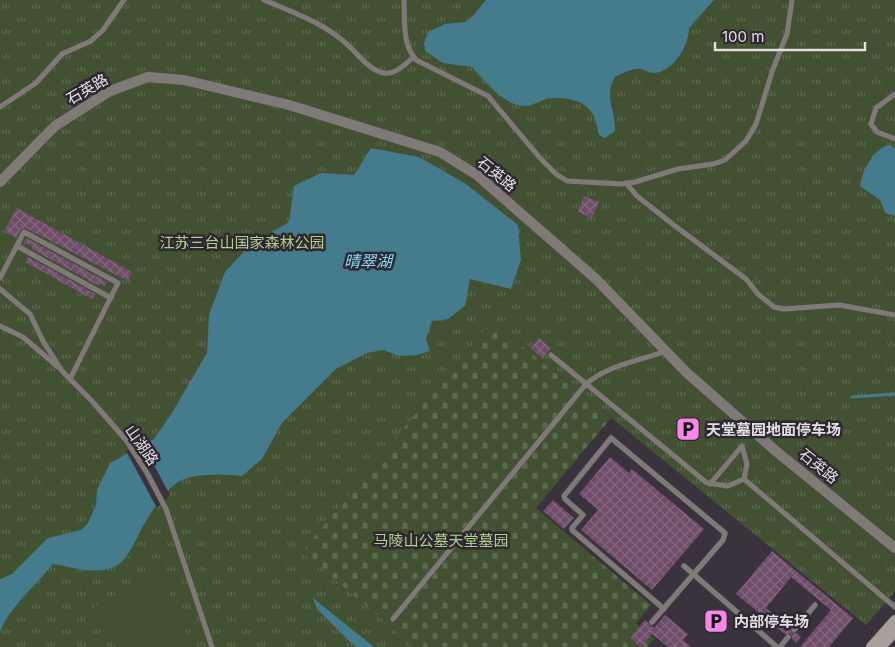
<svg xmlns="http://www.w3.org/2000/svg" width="895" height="647" viewBox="0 0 895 647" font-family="Inter,'Noto Sans SC',sans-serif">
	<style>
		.cemetery { fill: url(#cemetery-stones) }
		.park { fill: url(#park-tufts) }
		.garden { fill: #415132 }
		.water { fill: #447b8d }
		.pier { fill: #3a323c }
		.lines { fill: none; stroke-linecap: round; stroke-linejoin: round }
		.stream { stroke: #447b8d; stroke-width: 3 }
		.building { fill: url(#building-cross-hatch) }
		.lane-casing { stroke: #554e57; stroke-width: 6 }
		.street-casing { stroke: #554e57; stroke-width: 11 }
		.secondary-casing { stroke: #554e57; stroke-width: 11 }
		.lane { stroke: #7f7a76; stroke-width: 5 }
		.street { stroke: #7f7a76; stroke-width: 10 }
		.secondary { stroke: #a8a09a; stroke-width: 10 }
		.labels { text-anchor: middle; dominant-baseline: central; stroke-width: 5; stroke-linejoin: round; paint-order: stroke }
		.street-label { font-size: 15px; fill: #e2dee4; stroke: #2f2831 }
		.park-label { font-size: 15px; fill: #aed08f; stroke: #2f2831 }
		.poi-label { font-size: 15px; font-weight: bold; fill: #e2dee4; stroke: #2f2831; text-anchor: start }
		.water-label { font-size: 16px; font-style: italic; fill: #82dcf8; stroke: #2f2831 }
	</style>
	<defs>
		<pattern id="cemetery-stones" width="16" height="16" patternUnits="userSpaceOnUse" patternTransform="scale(1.25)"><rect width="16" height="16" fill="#415132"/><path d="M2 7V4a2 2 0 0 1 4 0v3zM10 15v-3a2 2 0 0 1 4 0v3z" fill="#5c6a50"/></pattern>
		<pattern id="park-tufts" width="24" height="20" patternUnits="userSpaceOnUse" patternTransform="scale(1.25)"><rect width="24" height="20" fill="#415132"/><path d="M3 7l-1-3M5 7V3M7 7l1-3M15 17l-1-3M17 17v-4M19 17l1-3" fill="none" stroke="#5c6a50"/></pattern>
		<pattern id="building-cross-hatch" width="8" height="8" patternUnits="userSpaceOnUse" patternTransform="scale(1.25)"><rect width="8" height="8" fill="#6f4c69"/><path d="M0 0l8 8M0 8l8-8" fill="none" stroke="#83657e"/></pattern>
	</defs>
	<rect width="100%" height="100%" fill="#3a323c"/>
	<path class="cemetery" d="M492 321 611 418 536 508 651 605 636 623 654 639 647 647H415L301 552Z"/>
	<path class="park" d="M0 0H895V592L866 625 492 321 302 552 415 647H0Z"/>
	<path class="garden" d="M163 578 193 647H117L88 611 134 585Z"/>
	<g class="water">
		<path d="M486 0H714L689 28C689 45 674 71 655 73 649 73 646 70 640 69 635 67 619 74 615 77 603 96 616 110 615 131L605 138 599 135C597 128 596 119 592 113 584 99 561 96 546 99 539 101 533 106 524 106 503 105 485 81 472 67L443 63 425 51 424 43 428 32 445 24 465 22 472 17Z"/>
		<path d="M889 145 895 148V216L885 213 880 200 860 186C862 171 874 148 889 145Z"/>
		<path d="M371 148 419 157 466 184 518 225 521 260 511 289 470 279 465 306 448 319 432 321 426 339 430 351 417 355 399 356 383 350 367 353 336 369 282 423 262 459 242 476C227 474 191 473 178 482 164 491 146 519 139 534 134 544 126 562 114 567 96 575 71 567 53 564 37 584 8 609 0 632V579L12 574 48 538 81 530 88 523 96 505 97 490 110 463 154 439 170 416 207 353 209 315 225 272 249 246 289 222 294 186 321 173 354 175Z"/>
		<path d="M313 598 374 647H357L349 641 317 609Z"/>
	</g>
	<path class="pier" d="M142 443 170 495 157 508 126 451Z"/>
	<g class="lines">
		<path class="stream" d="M852 397 895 394"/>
	</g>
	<g class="building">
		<path d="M584 196 599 202 592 218 578 212Z"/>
		<path d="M17 208 132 272 128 281 26 228 21 229 16 238 4 231Z"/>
		<path d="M26 238 107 282 104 286 100 284 99 286 32 249 33 247 24 242Z"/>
		<path d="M28 257 95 294 92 299 25 262Z"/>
		<path d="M539 338 551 348 542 358 531 348Z"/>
		<path d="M610 457 629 473 632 469 704 529 652 590 581 530 598 510 579 494Z"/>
		<path d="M553 500 574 518 564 529 543 511Z"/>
		<path d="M772 551 853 618 829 647H800L831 610 791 577 766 608 790 628 792 634 797 633 801 637 796 643 792 639 791 634H785L736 594Z"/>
		<path d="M665 615 688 634 683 640 691 647H668L652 634 641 647 630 638 645 620 654 628Z"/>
	</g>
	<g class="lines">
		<g class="lane-casing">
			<g id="lane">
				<path d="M264 0C295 13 327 24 351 48 360 57 371 71 384 73 396 75 406 63 414 57"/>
				<path d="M404 0C405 21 402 44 416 60L488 96 540 158 556 174 567 181 622 184 635 182 678 169 713 164 725 160 746 141 756 124 773 69 787 34 792 0"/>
				<path d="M895 94 876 108 871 124 877 132 895 139"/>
				<path d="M0 107 36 83 62 54 91 41 103 30 124 0"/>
				<path d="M626 183 637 196 675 226 746 279 758 294 774 307 784 309 839 305 895 315"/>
				<path d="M17 246 111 298"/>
				<path d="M0 278 24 232 118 283 70 379"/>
				<path d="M0 289 30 314 43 341 62 371 91 400 126 440 147 473 166 509 212 647"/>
				<path d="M0 326 23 337 58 367"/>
				<path d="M551 355 707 483 728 486 744 479 895 607"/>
				<path d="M710 484 742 446 747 464 744 479"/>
				<path d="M684 566 777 647"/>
				<path d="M393 619 586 384C608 365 639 361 666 351"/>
				<path d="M652 622 723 540 725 533 611 438 564 496 565 499 583 515 572 528V530L664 609"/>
				<path d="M794 630 815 605"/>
				<path d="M780 647 788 637"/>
			</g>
		</g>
		<g class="street-casing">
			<path id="street" d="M0 182 55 126 110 91 148 77 184 80 289 105 440 152 477 175 596 279 686 372 777 452 895 548"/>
		</g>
		<g class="secondary-casing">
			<g id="secondary">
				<path d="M871 647 895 620"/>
				<path d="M881 647 895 632"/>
			</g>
		</g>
		<use href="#lane" class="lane"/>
		<use href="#street" class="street"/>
		<use href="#secondary" class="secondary"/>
	</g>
	<defs>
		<g id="parking-square" transform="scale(1.25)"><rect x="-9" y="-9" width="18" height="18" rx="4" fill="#fa87e7" stroke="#2f2831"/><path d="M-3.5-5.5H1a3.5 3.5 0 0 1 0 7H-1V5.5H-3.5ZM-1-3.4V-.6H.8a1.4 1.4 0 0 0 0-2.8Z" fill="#111"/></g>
	</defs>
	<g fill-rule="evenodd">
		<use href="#parking-square" x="688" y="429"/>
		<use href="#parking-square" x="716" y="621"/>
	</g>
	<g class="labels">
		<g class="street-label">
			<text transform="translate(87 89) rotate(-30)">石英路</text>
			<text transform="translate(497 174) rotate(39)">石英路</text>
			<text transform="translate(142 445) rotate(55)">山湖路</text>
			<text transform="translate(819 466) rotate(39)">石英路</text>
		</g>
		<g class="park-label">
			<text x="242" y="242">江苏三台山国家森林公园</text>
			<text x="441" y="540">马陵山公墓天堂墓园</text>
		</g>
		<g class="poi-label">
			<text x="706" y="429">天堂墓园地面停车场</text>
			<text x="734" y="621">内部停车场</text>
		</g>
		<g class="water-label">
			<text x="368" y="261">晴翠湖</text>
		</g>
	</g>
	<path d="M715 42v8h150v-8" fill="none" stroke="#e2dee4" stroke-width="2.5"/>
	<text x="722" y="42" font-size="15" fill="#e2dee4" stroke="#2f2831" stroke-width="4" paint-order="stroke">100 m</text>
</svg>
